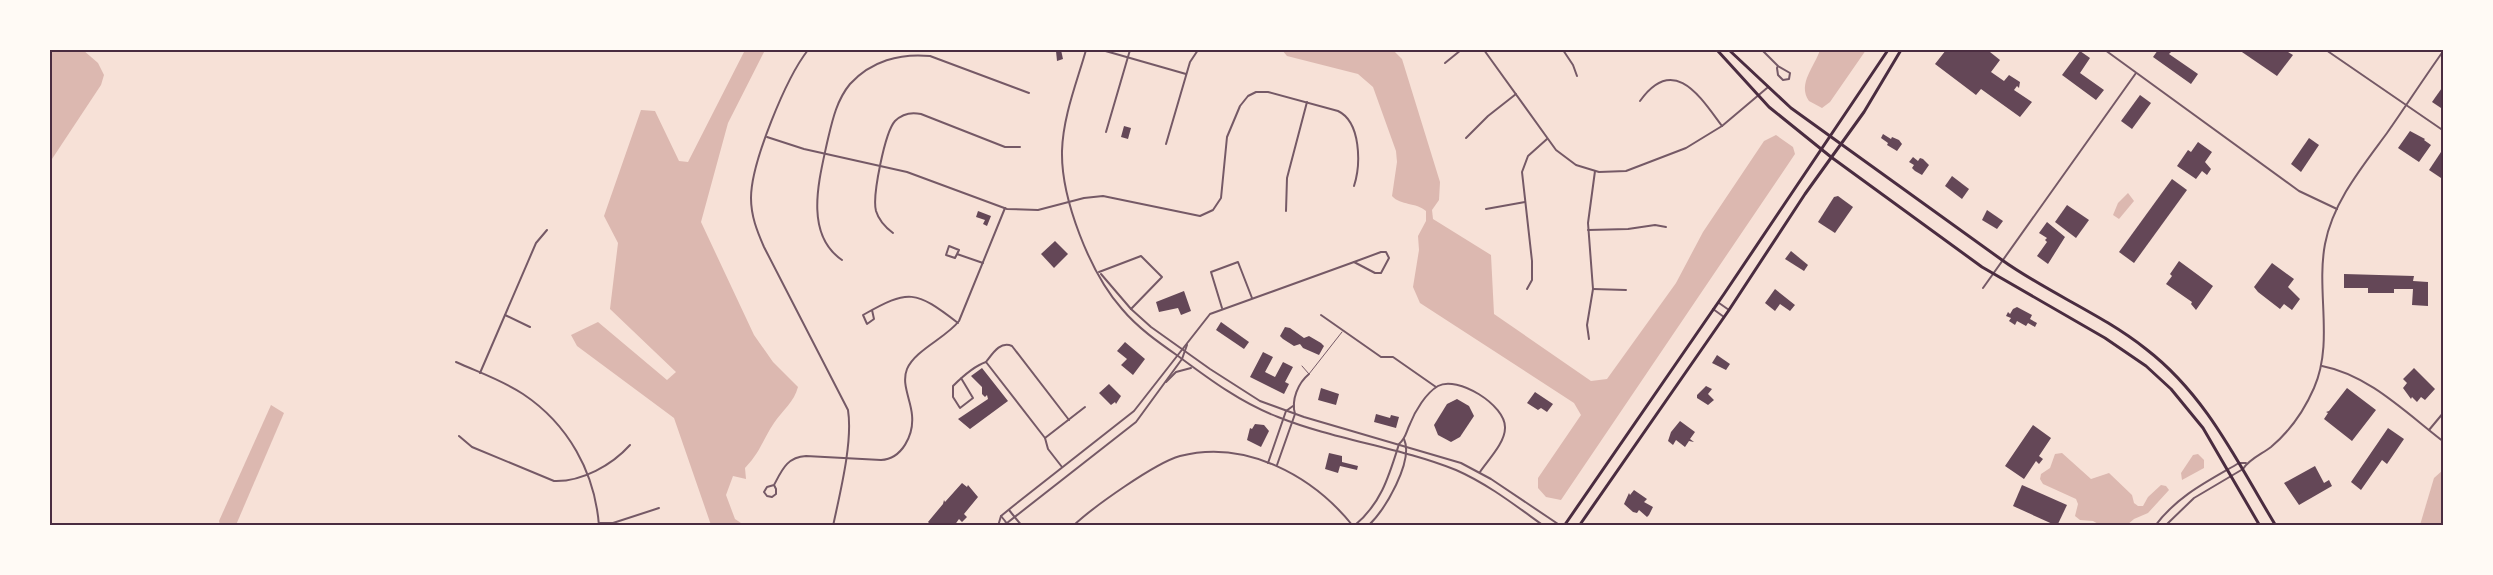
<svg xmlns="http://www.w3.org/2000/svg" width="2493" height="575" viewBox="0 0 2493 575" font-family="Montserrat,sans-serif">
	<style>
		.water { fill: #dcb8b0 }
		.building { fill: #644757 }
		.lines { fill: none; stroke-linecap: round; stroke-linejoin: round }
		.service { stroke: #755966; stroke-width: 1 }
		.minor { stroke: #755966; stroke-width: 2 }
		.tertiary { stroke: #755966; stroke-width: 2 }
		.secondary { stroke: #4a2c40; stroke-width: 3 }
		.neatline { fill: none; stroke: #4a2c40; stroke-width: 2 }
	</style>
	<rect width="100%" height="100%" fill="#f7e1d7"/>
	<g class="water">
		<path d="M50 50H83L98 63 104 75 101 85 50 162Z"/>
		<path d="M745 50H765L728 123 701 222 754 335 773 362 798 387C794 402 783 410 774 423 762 441 761 451 745 468L746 479 733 476 726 495 735 519 744 525H711L674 418 577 346 571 335 598 322 667 380 676 372 610 309 618 243 604 216 641 110 655 111 679 161 688 162Z"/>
		<path d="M1282 50H1393L1402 59 1440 182 1439 200 1432 210 1433 219 1491 255 1494 314 1591 381 1607 379 1676 283 1703 232 1764 141 1776 135 1793 147 1795 154 1561 500 1546 497 1538 488V478L1581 415 1574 403 1420 303 1413 287 1419 250 1418 236 1426 221V211C1416 202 1401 206 1392 196L1397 162 1396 151 1373 87 1358 74 1287 56Z"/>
		<path d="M1820 50H1866L1830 102 1822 108 1809 101C1797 84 1815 66 1820 50Z"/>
		<path d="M2128 193 2134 201 2119 219 2113 215 2118 203Z"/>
		<path d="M271 405 284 413 236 525H220L219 521Z"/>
		<path d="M2062 453 2091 479 2109 473 2132 495 2134 503 2138 506H2143L2148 497 2161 485 2166 486 2169 490 2148 513 2134 519 2127 525H2100L2093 521 2080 520 2075 516 2078 504 2076 499 2043 484 2040 479 2041 474 2050 468 2055 454Z"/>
		<path d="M2198 454 2204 460V468L2182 480 2181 473 2193 455Z"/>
		<path d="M2443 470V525H2420L2434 478Z"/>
	</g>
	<g class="building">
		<path d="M1061 50 1063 59 1057 61 1056 51Z"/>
		<path d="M1946 50H1992L1990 52 2000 60 1991 72 2004 81 2009 75 2020 82 2019 88 2017 86 2014 90 2032 102 2020 117 1981 89 1976 95 1935 64Z"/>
		<path d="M2158 50H2173L2169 54 2198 74 2191 84 2153 57Z"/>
		<path d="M2239 50H2285L2293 55 2277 76Z"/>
		<path d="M2080 51 2090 58 2080 73 2104 90 2096 100 2062 75Z"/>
		<path d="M2444 85V110L2432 102Z"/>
		<path d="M2140 95 2151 103 2132 129 2121 121Z"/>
		<path d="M1124 126 1131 128 1128 139 1121 137Z"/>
		<path d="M2410 131 2425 139 2424 140 2431 145 2419 162 2398 148Z"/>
		<path d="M1883 134 1891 139 1892 137 1899 140 1902 144 1897 151 1887 145 1888 143 1881 138Z"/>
		<path d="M2309 138 2319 145 2301 172 2291 164Z"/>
		<path d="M2198 142 2212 152 2205 162 2211 169 2207 175 2202 171 2196 179 2177 166 2188 150 2191 152Z"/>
		<path d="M2441 152 2444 154V180L2429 170Z"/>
		<path d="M1913 157 1918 161 1920 158 1923 159 1929 165 1922 175 1915 171 1912 168 1914 165 1909 162Z"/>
		<path d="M1952 176 1969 189 1962 199 1945 186Z"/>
		<path d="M2172 179 2187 190 2134 263 2119 252Z"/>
		<path d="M1838 196 1853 207 1835 233 1818 222 1834 197Z"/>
		<path d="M2067 205 2089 220 2076 238 2055 222Z"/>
		<path d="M1987 210 2003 221 1997 229 1982 220Z"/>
		<path d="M978 211 991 216 987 226 983 224 985 220 976 217Z"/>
		<path d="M2047 222 2065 237 2048 264 2037 256 2047 242 2045 240 2047 238 2039 233Z"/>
		<path d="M1055 241 1068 254 1054 268 1041 254Z"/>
		<path d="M1791 251 1808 265 1804 271 1785 259Z"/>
		<path d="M2179 261 2213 286 2196 310 2191 304 2192 302 2166 284 2172 276 2170 274Z"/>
		<path d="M2272 263 2294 279 2288 287 2300 299 2292 310 2284 304 2280 309 2258 292 2254 287Z"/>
		<path d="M2344 274 2414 276 2413 281 2428 282V306L2412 305 2413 289H2394V293H2368V288H2344Z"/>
		<path d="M1775 289 1795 305 1790 311 1780 304 1775 311 1765 303Z"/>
		<path d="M1184 291 1191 311 1181 315 1178 308 1159 312 1156 302Z"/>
		<path d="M2017 307 2032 315 2030 319 2037 323 2035 327 2028 323 2026 326 2017 321 2015 325 2009 321 2011 318 2006 316 2008 312 2010 314 2013 309Z"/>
		<path d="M1221 322 1249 342 1244 349 1216 330Z"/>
		<path d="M1285 327 1290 328 1304 338 1309 336 1321 343 1324 346 1319 355 1303 348 1300 344 1294 346 1283 339 1280 336Z"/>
		<path d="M1125 342 1145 359 1133 375 1121 365 1127 359 1117 351Z"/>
		<path d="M1263 352 1273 357 1265 372 1275 377 1283 362 1293 367 1285 382 1289 384 1284 394 1250 377Z"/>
		<path d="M1717 355 1730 364 1726 370 1712 363Z"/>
		<path d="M982 368 1008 401 970 429 958 419 988 399 987 395 985 397 982 394V387L971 376Z"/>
		<path d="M2414 368 2435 389 2425 400 2421 397 2417 402 2412 397 2411 399 2403 388 2407 383 2403 379Z"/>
		<path d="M1109 384 1121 396 1116 404 1115 402 1111 405 1099 393Z"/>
		<path d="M1706 386 1712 389 1708 394 1714 400 1708 405 1697 398V395Z"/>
		<path d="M1321 388 1339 394 1336 405 1318 400Z"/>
		<path d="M2347 388 2376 410 2352 441 2324 419 2328 413 2326 412 2329 411Z"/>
		<path d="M1535 392 1553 404 1547 412 1541 408 1538 410 1527 403Z"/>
		<path d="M1457 399 1469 406 1474 416 1460 437 1451 442 1438 435 1434 425 1447 404Z"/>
		<path d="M1376 414 1390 418 1391 415 1399 417 1396 428 1374 422Z"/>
		<path d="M1680 421 1695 432 1690 439 1694 442 1689 441 1685 447 1676 440 1673 445 1668 441 1671 432Z"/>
		<path d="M1255 424 1264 425 1269 431 1261 447 1247 440 1250 428 1252 429Z"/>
		<path d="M2033 425 2051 438 2039 456 2043 459 2039 464 2036 461 2024 479 2005 466Z"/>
		<path d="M2388 428 2404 439 2387 464 2382 460 2361 490 2351 482Z"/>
		<path d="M1329 453 1342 456V462L1358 466 1357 470 1340 466 1338 473 1325 469Z"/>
		<path d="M2315 466 2324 483 2329 480 2332 486 2299 505 2284 483Z"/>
		<path d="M962 483 967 487 968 485 978 497 964 514 967 517 962 522 959 519 954 526H932L928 522 943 504 944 500 945 502Z"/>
		<path d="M2022 485 2067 505 2057 526 2013 506Z"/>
		<path d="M1634 490 1647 499 1644 502 1653 507 1649 515 1647 517 1639 510 1637 513 1633 512 1624 504 1629 493 1630 495Z"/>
	</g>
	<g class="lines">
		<path class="service" d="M1302 366 1309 374 1342 332"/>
		<g class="minor">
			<path d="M808 50C786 78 751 163 751 198 751 216 757 231 764 247L848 410C853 442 840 493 833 526"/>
			<path d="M1102 50 1186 74"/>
			<path d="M1484 50 1556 150 1576 165 1599 172 1626 171 1686 148 1722 126 1767 88"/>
			<path d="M1563 50 1573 65 1577 76"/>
			<path d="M1762 50 1778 66 1790 73 1789 79 1783 80 1778 75 1777 68 1778 66"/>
			<path d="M2105 50 2299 191 2337 209"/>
			<path d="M2326 50 2444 131"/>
			<path d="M1445 63 1461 50"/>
			<path d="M1640 101C1674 53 1701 98 1722 126"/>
			<path d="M1106 132 1130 50"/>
			<path d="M767 137 804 149 907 172 1007 209 1038 210 1084 198 1103 196 1200 216 1213 210 1221 198 1227 137 1240 106 1248 96 1256 92H1268L1338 111C1361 122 1361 164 1354 186"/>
			<path d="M1466 138 1488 116 1516 94"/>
			<path d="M1166 144 1190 62 1198 50"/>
			<path d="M1486 209 1525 202"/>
			<path d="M1286 211 1287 178 1307 102"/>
			<path d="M1588 230 1628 229 1655 225 1666 227"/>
			<path d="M893 233C885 227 879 221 876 211 872 196 885 132 895 121 902 114 912 112 921 114L1005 147H1020"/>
			<path d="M1381 252H1386L1389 258 1381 273H1375L1354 262Z"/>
			<path d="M957 254 955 258 946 255 949 246 959 250 957 254 983 263"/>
			<path d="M842 260C804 234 819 180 827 143 832 122 836 101 850 84 871 61 900 53 930 56L1029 93"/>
			<path d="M1099 272 1141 256 1162 277 1131 309"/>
			<path d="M1983 288 2136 73"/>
			<path d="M1527 289 1532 280V261L1522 172 1528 156 1547 139"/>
			<path d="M1593 289 1626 290"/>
			<path d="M1719 303 1729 310"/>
			<path d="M1222 308 1211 272 1238 262 1252 298"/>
			<path d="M1713 309 1724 317"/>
			<path d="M872 310 874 319 867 324 863 315C909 289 915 290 958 323"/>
			<path d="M505 315 530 327"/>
			<path d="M1321 315 1381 357H1393L1436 387"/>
			<path d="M1589 339 1587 325 1593 289 1588 223 1595 171"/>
			<path d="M456 362C478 372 502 380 523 394 568 424 595 472 599 526"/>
			<path d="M986 362 1045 438 1048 449 1062 467"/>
			<path d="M986 362C993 353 1000 341 1012 346L1069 420"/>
			<path d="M2322 366C2369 375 2406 413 2444 442"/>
			<path d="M480 373 536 243 547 230"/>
			<path d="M961 378 973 398 960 408 953 397V386C962 377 974 366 986 362"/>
			<path d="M2429 430 2444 412"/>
			<path d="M459 436 472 447 554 481C582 482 612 465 630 445"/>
			<path d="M1045 438 1085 407"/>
			<path d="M1268 463 1286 411 1293 406"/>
			<path d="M1277 465 1295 414C1291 400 1298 383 1309 374"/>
			<path d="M774 485 776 489V494L772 497 767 496 764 492 767 487 774 485C782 470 787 457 806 456L881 460C902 459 914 435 912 415 911 400 901 384 907 369 915 350 946 338 959 321L1005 208"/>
			<path d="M1009 510 1022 526"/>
			<path d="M1001 516 1009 526"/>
			<path d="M599 523H613L659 508"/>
			<path d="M998 526 1001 516 1012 507 1134 411 1210 314 1354 262"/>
			<path d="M999 526 1007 523 1136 422 1182 359 1187 345"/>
			<path d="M1073 526C1093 507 1155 463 1180 456 1246 439 1313 476 1353 526"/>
			<path d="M1354 526C1381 504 1389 476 1399 444 1406 438 1406 432 1410 424 1415 411 1426 393 1438 386 1457 375 1506 405 1505 428 1505 443 1488 460 1480 472"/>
			<path d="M1368 526C1385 510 1414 461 1404 439"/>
		</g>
		<g class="tertiary">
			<path d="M1086 50C1077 82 1063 116 1062 151 1061 199 1090 273 1122 309 1138 328 1158 342 1178 356 1209 379 1241 403 1278 417 1335 440 1399 447 1456 470 1488 484 1516 506 1544 526"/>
			<path d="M1101 274 1131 309 1151 327 1210 369 1260 401 1304 417 1461 463 1491 479 1561 526"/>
			<path d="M1166 382 1176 372 1191 368"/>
			<path d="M2155 526C2177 496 2208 481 2239 463H2246"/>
			<path d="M2165 526 2194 498 2243 469C2249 459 2262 454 2271 447 2290 431 2304 411 2314 388 2334 342 2316 292 2325 244 2333 202 2362 167 2387 133 2406 106 2424 78 2444 50"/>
		</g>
		<g class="secondary">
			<path d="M1717 50 1769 107 1831 157 1982 267 2105 338 2146 366 2171 389 2203 428 2260 526"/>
			<path d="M1729 50 1791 108 2002 260C2048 293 2102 314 2146 349 2207 396 2237 462 2276 526"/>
			<path d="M1564 526 1724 294 1888 50"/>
			<path d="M1579 526 1729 310 1805 194 1864 112 1901 50"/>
		</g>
	</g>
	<rect width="2493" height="575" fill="none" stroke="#fffaf5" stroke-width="102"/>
	<rect x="51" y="51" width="2391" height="473" class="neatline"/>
</svg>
